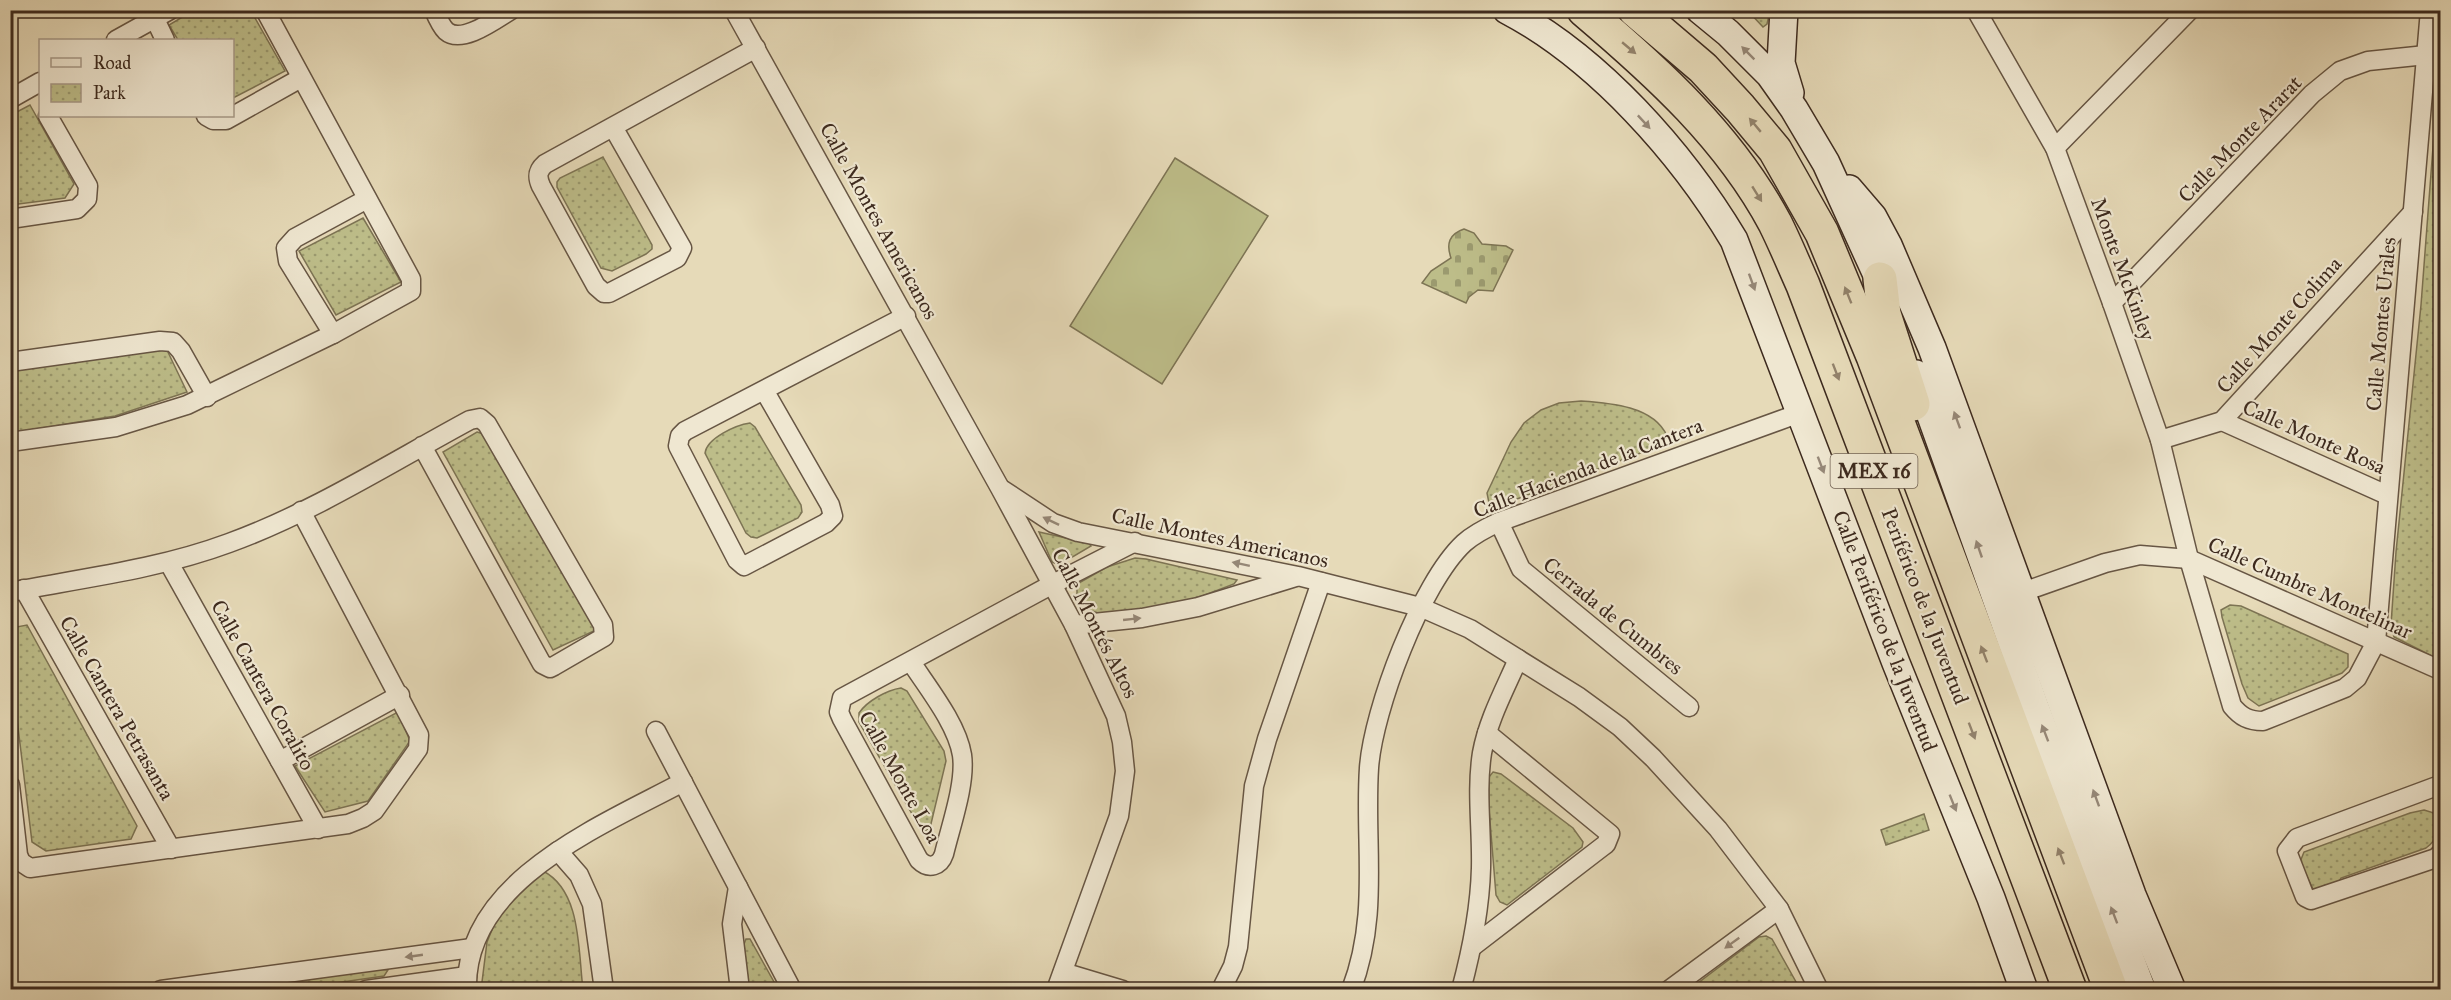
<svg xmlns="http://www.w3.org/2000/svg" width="2451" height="1000" viewBox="0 0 2451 1000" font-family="'IM FELL Great Primer',serif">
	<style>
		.cemetery { fill: url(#cemetery-stones); stroke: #7d7454; stroke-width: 1.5 }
		.park { fill: url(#park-dots); stroke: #7d7454; stroke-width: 1.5 }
		.garden { fill: #bdbd89; stroke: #7d7454; stroke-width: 1.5 }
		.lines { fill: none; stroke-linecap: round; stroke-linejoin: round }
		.stream { stroke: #728076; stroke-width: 4.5 }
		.street-casing { stroke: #675644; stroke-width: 21 }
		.secondary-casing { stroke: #3d2a1e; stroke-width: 30 }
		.highway-casing { stroke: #3d2a1e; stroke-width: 36 }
		.street { stroke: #efe7d1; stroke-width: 18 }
		.secondary { stroke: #efe7d1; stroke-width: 27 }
		.highway { stroke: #e6dab8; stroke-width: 33 }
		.oneway { fill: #92826b }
		.oneway2 { fill: #968878 }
		.labels { text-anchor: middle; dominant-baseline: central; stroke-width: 4.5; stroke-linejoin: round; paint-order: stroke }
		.shield { fill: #efe7d1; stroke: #726354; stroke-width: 1.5 }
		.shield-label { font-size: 20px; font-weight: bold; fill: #3d2a1e }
		.street-label { font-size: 21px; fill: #3d2a1e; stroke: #efe7d1 }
	</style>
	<defs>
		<pattern id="cemetery-stones" width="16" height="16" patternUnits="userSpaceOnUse" patternTransform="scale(1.5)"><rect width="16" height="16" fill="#bdbd89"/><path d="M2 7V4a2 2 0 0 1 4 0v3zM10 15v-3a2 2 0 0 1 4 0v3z" fill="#9b9a6f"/></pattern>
		<pattern id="park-dots" width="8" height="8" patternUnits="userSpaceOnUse" patternTransform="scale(1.5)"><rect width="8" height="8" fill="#bdbd89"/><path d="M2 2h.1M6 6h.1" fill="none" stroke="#9b9a6f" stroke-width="1.8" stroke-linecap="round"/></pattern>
	</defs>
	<rect width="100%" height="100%" fill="#e6dab8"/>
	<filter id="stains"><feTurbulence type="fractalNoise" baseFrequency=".00333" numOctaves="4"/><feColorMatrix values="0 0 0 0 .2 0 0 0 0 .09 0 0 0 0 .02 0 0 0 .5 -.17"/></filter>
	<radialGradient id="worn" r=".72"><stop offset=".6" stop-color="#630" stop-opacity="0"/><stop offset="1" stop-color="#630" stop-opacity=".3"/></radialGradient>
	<path class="cemetery" d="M1464 229 1474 233 1482 244 1506 246 1513 250 1493 291 1478 290 1469 297 1466 303 1422 283 1431 271 1451 258C1446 244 1449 234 1464 229Z"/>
	<g class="park">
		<path d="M194 10 251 11 285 71 233 98 232 40H178L169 25Z"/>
		<path d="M1748 11H1770L1767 24 1763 27Z"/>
		<path d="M2440 55V660L2394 637 2391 625 2396 552 2421 305Z"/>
		<path d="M30 105 74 184 65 198 11 205V115Z"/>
		<path d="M603 157 652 245V249L646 254 612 271 601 268 557 187V182L560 178Z"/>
		<path d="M363 218 401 282 336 315 299 251Z"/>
		<path d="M166 348 187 392 115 416 11 433V368Z"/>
		<path d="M1581 401C1610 403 1654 406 1667 436L1665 444 1498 506 1489 503 1487 493 1511 442 1524 423 1541 410 1559 403Z"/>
		<path d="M750 423 755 427 801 505 802 512 798 518 757 538 751 537 746 533 705 453C707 438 736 425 750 423Z"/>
		<path d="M477 432 487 435 596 630 553 650 443 452Z"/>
		<path d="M1039 532 1089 543 1091 546 1059 565 1052 562Z"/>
		<path d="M1135 558 1146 559 1237 580 1234 584 1168 609 1098 613 1084 608 1077 594V584L1107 567Z"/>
		<path d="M2230 605 2241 606 2348 654V667L2342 673 2259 706 2248 698 2242 684 2222 617 2221 610Z"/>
		<path d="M27 625 137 826 131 839 46 851 32 842 11 670V628Z"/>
		<path d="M901 688 907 691 944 751 946 761 930 828 925 831 919 826 859 722V713C867 701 887 690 901 688Z"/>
		<path d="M398 712 410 741 368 801 325 812 295 766Z"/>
		<path d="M1493 772 1501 774 1573 828 1583 842 1582 847 1507 905 1500 902 1496 895 1489 809V777Z"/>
		<path d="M2424 810 2434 813C2437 828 2440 838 2426 848L2341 878C2334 891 2327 892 2313 889L2300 862 2304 852 2410 813Z"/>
		<path d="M1924 814 1929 830 1886 845 1881 830Z"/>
		<path d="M543 871C582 891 578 952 583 989L481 990 487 942 498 915 514 889Z"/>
		<path d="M1766 936 1772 939 1800 989H1690L1759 937Z"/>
		<path d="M746 939H750L778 989H749L744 944Z"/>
		<path d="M377 969 388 970 384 976 294 989 275 990 279 984Z"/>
	</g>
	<path class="garden" d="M1175 158 1268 216 1162 384 1070 326Z"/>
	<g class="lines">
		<path class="stream" d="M1227 10 1242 15 1405 10"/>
		<g class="street-casing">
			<g id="street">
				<path d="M434 10C437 17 441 26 446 31 462 45 496 19 511 10"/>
				<path d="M734 10 1000 488 1074 625 1116 716 1122 742 1125 771 1119 816 1056 990"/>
				<path d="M1976 10 2055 148 2112 303 2160 440 2189 559 2232 706C2241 717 2249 721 2263 721L2345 688 2357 678 2376 642 2430 10"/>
				<path d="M155 19 165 40"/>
				<path d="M116 40 170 10"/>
				<path d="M10 99 40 82"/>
				<path d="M206 116 213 120H226L301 78"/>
				<path d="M613 127 682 248 677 258 609 293H604L596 286 541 186C537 177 537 171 545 164L756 48"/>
				<path d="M2055 148 2190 10"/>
				<path d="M10 219 77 209 87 199 88 186 48 116"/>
				<path d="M2112 303 2312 94 2340 71 2368 61 2426 55"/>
				<path d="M333 334 288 261 286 248 295 238 367 199"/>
				<path d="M10 362 160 341 173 342 181 351 207 397"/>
				<path d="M764 390 830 505 833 516 826 523 744 566 737 560 678 446 680 436 685 431 906 316"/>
				<path d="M2222 421 2387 495"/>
				<path d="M2160 440 2222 421 2413 212"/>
				<path d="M10 442 116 427 187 405 333 334 411 291V279L265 10"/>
				<path d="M1003 490 1053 523 1078 532 1298 576 1420 607 1470 629 1518 659 1579 697 1620 727 1653 758 1718 829 1779 909 1819 990"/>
				<path d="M1499 522 1521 569 1689 707"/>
				<path d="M169 563 318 829"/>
				<path d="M24 589 171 849"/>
				<path d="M10 592C84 578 159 569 229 543 312 513 392 462 470 420L480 418 487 424 603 625 604 637 554 666 550 668 542 664 422 446"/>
				<path d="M2020 593 2105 563 2140 555 2189 559 2440 670"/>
				<path d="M1074 625 1142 618 1198 607 1296 577"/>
				<path d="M911 662C928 688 957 724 962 755 966 783 951 825 944 854 940 866 929 870 919 860L842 719 839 712 842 698 1051 585 1135 542"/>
				<path d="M656 731 792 990"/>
				<path d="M280 761 400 695"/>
				<path d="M10 785 18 855 21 862 30 868 348 824 363 818 374 811 418 749 419 735 301 511"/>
				<path d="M2437 786 2297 838 2287 851 2305 897 2311 900 2436 858 2440 854"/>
				<path d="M558 851 579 875 592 904 604 990"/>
				<path d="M738 887 732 924 740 990"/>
				<path d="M1472 947 1602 847 1606 844 1610 834 1487 733"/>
				<path d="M1063 972 1123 990"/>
				<path d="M161 990 472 948"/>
				<path d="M366 990 467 976"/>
				<path d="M467 990C463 881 603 825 683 782"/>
				<path d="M1221 990 1233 966 1238 947 1254 786 1267 739 1321 582"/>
				<path d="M1351 990C1380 915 1364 844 1369 768 1373 710 1421 583 1464 543 1474 534 1486 528 1499 522L1800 413"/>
				<path d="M1461 990C1472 949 1480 909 1481 868 1482 830 1476 791 1482 753 1488 720 1505 689 1518 659"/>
				<path d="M1669 990 1779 909"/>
				<path d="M2440 990V989"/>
			</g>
		</g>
		<g class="secondary-casing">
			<g id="secondary">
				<path d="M1507 10C1598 58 1682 153 1734 240L1896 663 1991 898 2024 990"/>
				<path d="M1700 10 1728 33 1770 75 1794 109 1826 163 1888 299"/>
				<path d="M1784 10 1781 63 1790 93"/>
				<path d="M1849 189 1873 217 1888 245 1932 348 2132 895 2172 990"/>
				<path d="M1916 374 2035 707 2142 990"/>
			</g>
		</g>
		<g class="highway-casing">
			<g id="highway">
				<path d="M1584 10C1657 72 1729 137 1775 223 1785 243 1794 265 1803 285L2070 990"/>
				<path d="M1635 10 1703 68 1740 108 1775 150 1822 233 1873 356 2111 990"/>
				<path d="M1880 279 1884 314 1913 404"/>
			</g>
		</g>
		<use href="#street" class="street"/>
		<use href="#secondary" class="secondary"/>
		<use href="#highway" class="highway"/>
	</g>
	<defs><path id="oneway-solid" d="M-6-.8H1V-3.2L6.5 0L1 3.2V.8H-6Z" transform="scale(1.5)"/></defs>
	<g class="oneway">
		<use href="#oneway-solid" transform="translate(1629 48) rotate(40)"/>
		<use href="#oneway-solid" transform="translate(1755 125) rotate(-130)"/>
		<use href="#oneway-solid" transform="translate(1757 194) rotate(58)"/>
		<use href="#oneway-solid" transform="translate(1848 295) rotate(-112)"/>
		<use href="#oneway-solid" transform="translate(1836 372) rotate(69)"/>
		<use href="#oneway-solid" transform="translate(1984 654) rotate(-111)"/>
		<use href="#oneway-solid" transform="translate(1972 731) rotate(69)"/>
		<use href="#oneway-solid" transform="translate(2061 856) rotate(-111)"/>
	</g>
	<g class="oneway2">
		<use href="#oneway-solid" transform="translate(1748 53) rotate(-135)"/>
		<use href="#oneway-solid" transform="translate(1644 122) rotate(47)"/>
		<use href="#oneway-solid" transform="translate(1752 282) rotate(70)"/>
		<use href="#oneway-solid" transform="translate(1957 420) rotate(-110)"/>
		<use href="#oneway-solid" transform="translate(1821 465) rotate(69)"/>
		<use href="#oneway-solid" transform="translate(1051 521) rotate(-154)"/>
		<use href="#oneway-solid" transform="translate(1979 549) rotate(-109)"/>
		<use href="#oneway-solid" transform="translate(1241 564) rotate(-168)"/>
		<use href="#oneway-solid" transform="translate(1132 619) rotate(-6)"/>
		<use href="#oneway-solid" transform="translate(2045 733) rotate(-111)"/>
		<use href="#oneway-solid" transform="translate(2096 798) rotate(-110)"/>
		<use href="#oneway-solid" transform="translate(1953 803) rotate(68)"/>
		<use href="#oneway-solid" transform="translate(2114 915) rotate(-111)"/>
		<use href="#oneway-solid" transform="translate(1732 943) rotate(144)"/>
		<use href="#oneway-solid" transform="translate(414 956) rotate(172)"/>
	</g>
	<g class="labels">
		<rect class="shield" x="1830.5" y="454" width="87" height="34" rx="4.5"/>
		<g class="shield-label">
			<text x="1874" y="471">MEX 16</text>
		</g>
		<g class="street-label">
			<text transform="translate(2240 139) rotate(-46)">Calle Monte Ararat</text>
			<text transform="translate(879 221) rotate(61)">Calle Montes Americanos</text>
			<text transform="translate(2123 269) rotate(70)">Monte McKinley</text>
			<text transform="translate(2381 324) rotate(-85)">Calle Montes Urales</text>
			<text transform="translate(2279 325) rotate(-48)">Calle Monte Colima</text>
			<text transform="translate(2314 437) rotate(24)">Calle Monte Rosa</text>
			<text transform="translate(1588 468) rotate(-21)">Calle Hacienda de la Cantera</text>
			<text transform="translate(1220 538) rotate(12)">Calle Montes Americanos</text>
			<text transform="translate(2310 588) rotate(24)">Calle Cumbre Montelinar</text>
			<text transform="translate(1925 606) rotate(69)">Periférico de la Juventud</text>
			<text transform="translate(1613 616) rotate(39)">Cerrada de Cumbres</text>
			<text transform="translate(1095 623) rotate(63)">Calle Montés Altos</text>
			<text transform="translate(1885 631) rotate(69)">Calle Periférico de la Juventud</text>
			<text transform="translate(263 685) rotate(61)">Calle Cantera Coralito</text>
			<text transform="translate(117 708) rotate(60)">Calle Cantera Petrasanta</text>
			<text transform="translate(900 777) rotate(61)">Calle Monte Loa</text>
		</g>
	</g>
	<rect width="2451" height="1000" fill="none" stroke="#e6dab8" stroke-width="36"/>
	<rect x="12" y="12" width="2427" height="976" fill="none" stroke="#3d2a1e" stroke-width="3"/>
	<rect x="18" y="18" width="2415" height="964" fill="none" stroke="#3d2a1e" stroke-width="1.5"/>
	<rect x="39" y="39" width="195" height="78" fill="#efe7d1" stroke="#a89b89" stroke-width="1.5"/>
	<rect x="51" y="58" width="30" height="9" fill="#efe7d1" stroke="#a89b89" stroke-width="1.5"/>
	<text x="93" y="69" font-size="18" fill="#3d2a1e">Road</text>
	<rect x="51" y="84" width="30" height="18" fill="url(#park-dots)" stroke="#a89b89" stroke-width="1.5"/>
	<text x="93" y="99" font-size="18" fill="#3d2a1e">Park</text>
	<rect width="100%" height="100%" filter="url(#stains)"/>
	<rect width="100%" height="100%" fill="url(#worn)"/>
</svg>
